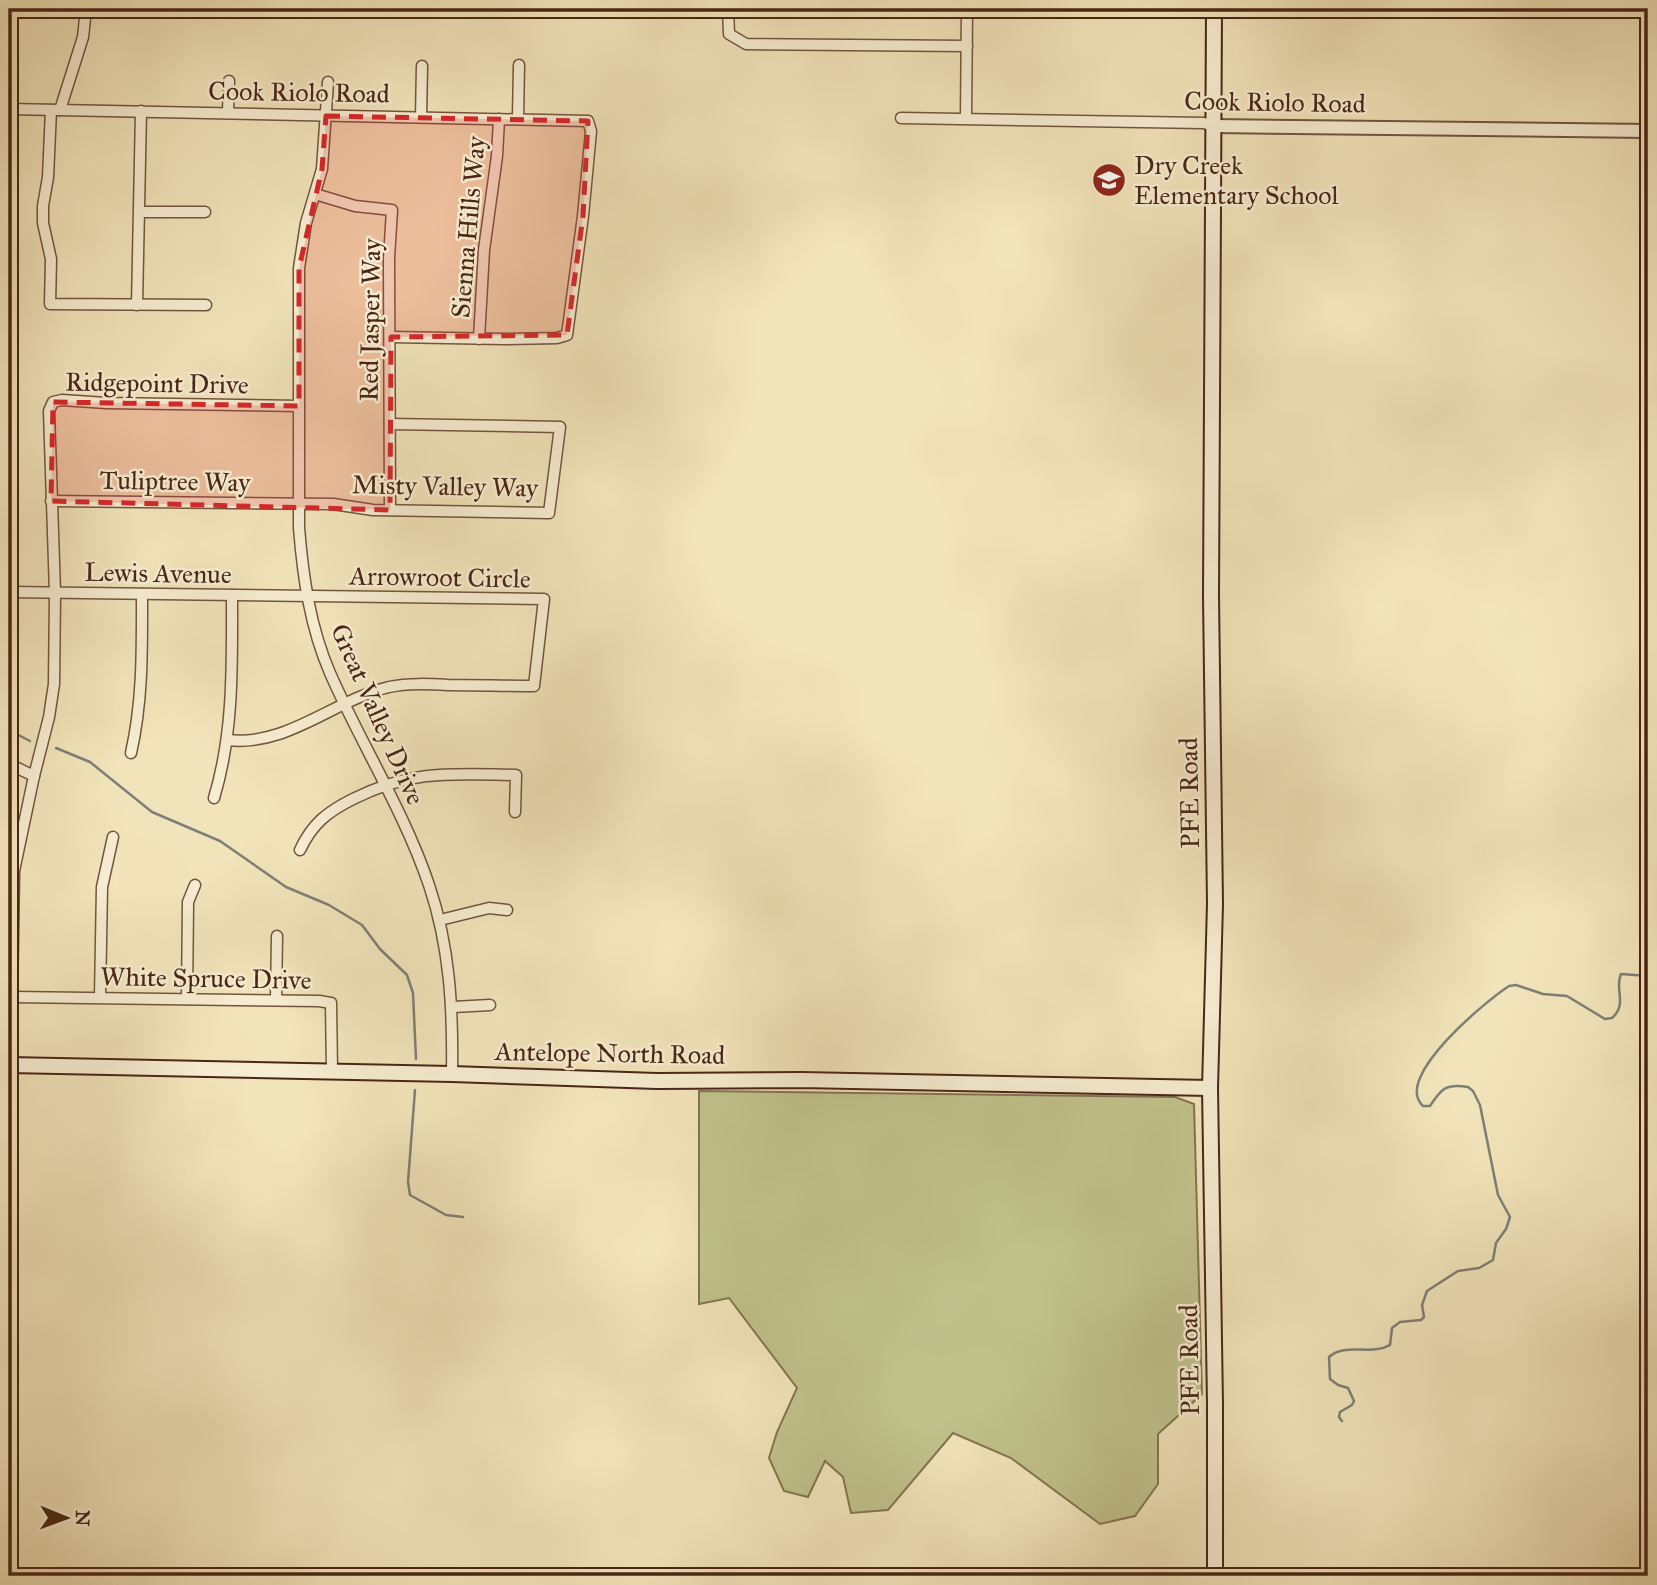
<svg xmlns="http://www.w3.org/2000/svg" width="1657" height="1585" viewBox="0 0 1657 1585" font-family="'IM FELL Great Primer',serif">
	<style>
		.green { fill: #c0c28c; stroke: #847451; stroke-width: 2 }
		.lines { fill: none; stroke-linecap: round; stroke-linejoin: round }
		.stream { stroke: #7d8078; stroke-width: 2.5 }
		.minor-casing { stroke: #73553f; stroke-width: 13 }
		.tertiary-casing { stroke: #73553f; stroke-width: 16 }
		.secondary-casing { stroke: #492516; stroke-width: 18 }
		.minor { stroke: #f7edd2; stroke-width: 10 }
		.tertiary { stroke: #f7edd2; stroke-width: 12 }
		.secondary { stroke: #f7edd2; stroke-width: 14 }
		.marked { fill: #d62828; fill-opacity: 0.2; stroke: #d62828; stroke-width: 5; stroke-dasharray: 14 9; stroke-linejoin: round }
		.labels { text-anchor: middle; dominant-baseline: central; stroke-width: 5; stroke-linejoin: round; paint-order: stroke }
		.street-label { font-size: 26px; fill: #492516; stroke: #f7edd2 }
		.poi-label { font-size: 26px; fill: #492516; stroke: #f7edd2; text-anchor: start }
	</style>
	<rect width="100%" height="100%" fill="#f2e4ba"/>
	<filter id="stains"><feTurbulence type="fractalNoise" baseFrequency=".00286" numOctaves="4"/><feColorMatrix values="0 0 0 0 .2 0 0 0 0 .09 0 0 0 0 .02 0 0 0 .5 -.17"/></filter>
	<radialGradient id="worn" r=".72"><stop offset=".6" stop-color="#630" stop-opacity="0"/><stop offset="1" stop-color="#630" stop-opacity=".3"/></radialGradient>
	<path class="green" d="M699 1091 1175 1097 1194 1104 1202 1394 1158 1434V1484L1135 1516 1100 1524 1011 1458 953 1433 888 1510 851 1513 843 1477 825 1461 808 1497 784 1491 769 1458 777 1432 797 1388 729 1298 699 1304Z"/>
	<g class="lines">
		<g class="stream">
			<path d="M9 730 30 741"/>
			<path d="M56 748 90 762 152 812 220 841 286 887 329 905 362 925 380 949 407 975 413 993 416 1059"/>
			<path d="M415 1090 408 1182 410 1195 446 1215 463 1217"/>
			<path d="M1342 1421 1339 1417 1340 1412 1352 1405 1354 1401 1348 1388 1338 1385 1330 1379 1329 1357C1345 1342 1371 1356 1390 1345L1392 1328 1400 1322 1421 1320 1424 1317 1422 1305 1427 1291 1458 1271 1479 1268 1493 1260 1496 1243 1506 1229 1510 1217 1498 1195 1480 1105 1473 1091 1468 1087C1446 1083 1441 1089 1430 1106H1423C1392 1078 1486 1001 1509 986L1516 985 1543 994 1567 996 1605 1019 1612 1018C1628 1004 1614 989 1621 974L1648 976"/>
		</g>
		<g class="minor-casing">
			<g id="minor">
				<path d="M728 9 729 34 746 44 967 46"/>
				<path d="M328 82 322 169 306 223 299 268V528C303 577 310 627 330 673 361 744 404 811 429 885 450 947 453 1009 452 1074"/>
				<path d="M9 109 588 121 591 131 583 216 567 335 557 338 504 339 391 337"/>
				<path d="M51 110 48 177 43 206V223L51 259 50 304 206 305"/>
				<path d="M60 110 83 37 86 9"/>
				<path d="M228 112 229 81"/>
				<path d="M421 117 422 66"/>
				<path d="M518 118 519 65"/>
				<path d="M901 118 1204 123 1213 126"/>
				<path d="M966 118 967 9"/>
				<path d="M315 194 355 206 392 210 389 258 390 510"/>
				<path d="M141 212H205"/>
				<path d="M137 305 141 111"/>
				<path d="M479 339 484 250 497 156 499 119"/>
				<path d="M51 501 333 504 373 510 549 513 560 427 390 424"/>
				<path d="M9 592 544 599 534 686C506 686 477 685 448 685 429 684 409 683 389 687 334 700 287 747 228 740"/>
				<path d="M131 753C143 700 142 648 142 594"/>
				<path d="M9 764 34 776"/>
				<path d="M214 798C234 732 232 664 232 595"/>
				<path d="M300 850C312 824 327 812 353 799 413 769 451 774 516 775L515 812"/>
				<path d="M440 920 489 908 507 910"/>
				<path d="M12 997 319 1001 331 1003 332 1071"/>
				<path d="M100 997 102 887 113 837"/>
				<path d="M187 999 188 902 195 885"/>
				<path d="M276 999 277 936"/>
				<path d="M453 1007 490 1005"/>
				<path d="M11 1065 14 871 34 776 49 717 54 684 55 593 49 411 53 402 62 400 106 403 299 406"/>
			</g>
		</g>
		<g class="tertiary-casing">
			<path id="tertiary" d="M1213 126 1648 131"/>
		</g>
		<g class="secondary-casing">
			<g id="secondary">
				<path d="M1214 9 1211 596 1215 904 1210 1088 1215 1404V1576"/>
				<path d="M9 1065 452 1074 657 1081 801 1080 1210 1088"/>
			</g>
		</g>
		<use href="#minor" class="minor"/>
		<use href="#tertiary" class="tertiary"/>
		<use href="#secondary" class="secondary"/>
	</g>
	<path class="marked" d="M326 116 588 121 583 216 567 335 391 337 390 510 51 501 53 402 299 406V268L322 169Z"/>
	<defs>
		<g id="school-disc" transform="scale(1.75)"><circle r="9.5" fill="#8f2418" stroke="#f7edd2"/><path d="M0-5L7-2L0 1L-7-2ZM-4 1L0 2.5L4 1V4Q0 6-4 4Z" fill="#fff"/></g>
	</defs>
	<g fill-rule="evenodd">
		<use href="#school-disc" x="1109" y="180"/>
	</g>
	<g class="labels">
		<g class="street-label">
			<text transform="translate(299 92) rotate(1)">Cook Riolo Road</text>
			<text transform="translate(1275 102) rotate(1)">Cook Riolo Road</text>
			<text transform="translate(468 227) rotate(-85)">Sienna Hills Way</text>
			<text transform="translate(370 320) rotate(-89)">Red Jasper Way</text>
			<text transform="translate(157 383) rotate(1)">Ridgepoint Drive</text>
			<text transform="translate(175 481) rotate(1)">Tuliptree Way</text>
			<text transform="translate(445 486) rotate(1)">Misty Valley Way</text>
			<text transform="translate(158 573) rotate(1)">Lewis Avenue</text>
			<text transform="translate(440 577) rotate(1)">Arrowroot Circle</text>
			<text transform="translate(378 714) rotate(66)">Great Valley Drive</text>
			<text transform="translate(1189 793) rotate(-91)">PFE Road</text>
			<text transform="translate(206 978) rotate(1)">White Spruce Drive</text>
			<text transform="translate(610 1053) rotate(1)">Antelope North Road</text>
			<text transform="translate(1189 1360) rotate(-91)">PFE Road</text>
		</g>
		<g class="poi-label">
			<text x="1134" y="165">Dry Creek<tspan x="1134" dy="30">Elementary School</tspan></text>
		</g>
	</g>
	<rect width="1657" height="1585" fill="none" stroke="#f2e4ba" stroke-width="35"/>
	<rect x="10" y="10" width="1636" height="1564" fill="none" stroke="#492516" stroke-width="3.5"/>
	<rect x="18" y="18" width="1622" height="1550" fill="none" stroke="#492516" stroke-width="2"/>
	<g transform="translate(66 1518) rotate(91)" stroke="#f7edd2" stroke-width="5" paint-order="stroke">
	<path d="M0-5L12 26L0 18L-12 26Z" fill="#492516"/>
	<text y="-10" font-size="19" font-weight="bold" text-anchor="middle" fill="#492516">N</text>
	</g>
	<rect width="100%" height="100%" filter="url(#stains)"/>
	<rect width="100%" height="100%" fill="url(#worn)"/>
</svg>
